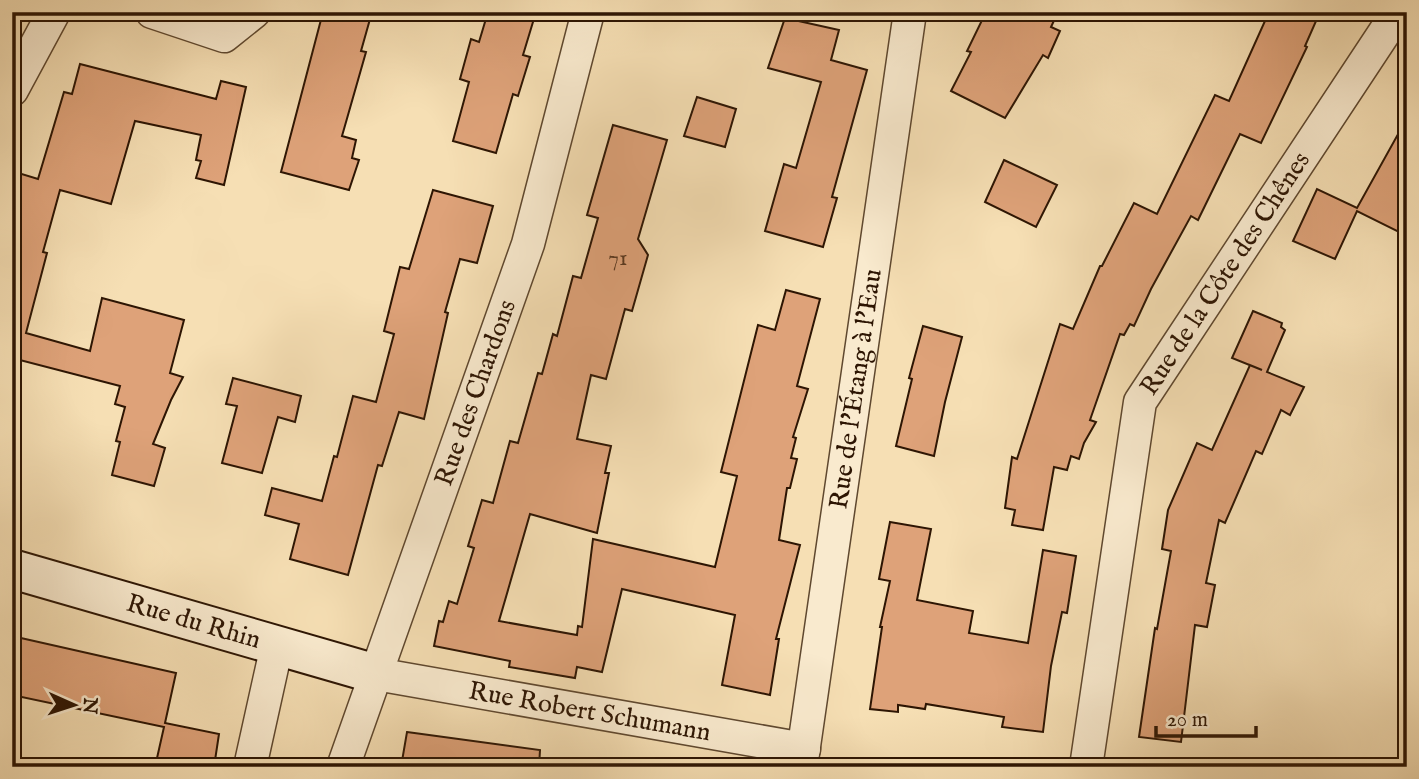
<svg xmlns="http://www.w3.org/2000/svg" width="1419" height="779" viewBox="0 0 1419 779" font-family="'IM FELL English',serif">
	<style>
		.building { fill: #dea279; stroke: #2d1503; stroke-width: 2 }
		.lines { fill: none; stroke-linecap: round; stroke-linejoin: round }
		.street-casing { stroke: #5f482f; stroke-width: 35 }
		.secondary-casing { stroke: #2d1503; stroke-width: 42 }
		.street { stroke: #f9eace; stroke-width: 32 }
		.secondary { stroke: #f9eace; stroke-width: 38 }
		.labels { text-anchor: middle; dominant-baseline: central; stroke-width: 5; stroke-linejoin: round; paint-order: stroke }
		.number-label { font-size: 23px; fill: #593820 }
		.street-label { font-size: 26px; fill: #2d1503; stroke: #f9eace }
	</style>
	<rect width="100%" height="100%" fill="#f6dfb4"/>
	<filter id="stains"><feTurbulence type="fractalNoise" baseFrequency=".00286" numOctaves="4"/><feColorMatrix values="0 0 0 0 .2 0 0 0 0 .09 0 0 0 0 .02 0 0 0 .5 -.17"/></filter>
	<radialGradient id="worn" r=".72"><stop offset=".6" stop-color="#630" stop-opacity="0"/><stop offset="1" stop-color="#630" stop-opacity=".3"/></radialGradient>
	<g class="building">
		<path d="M323 12H372L361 51 366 52 342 136 356 140 352 158 359 160 349 190 281 172Z"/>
		<path d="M488 12H536L523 55 530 57 518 96 513 94 496 153 453 141 469 82 460 79 471 39 479 42Z"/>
		<path d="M986 12H1058L1051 27 1060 31 1048 58 1043 55 1005 118 951 91 971 52 967 51Z"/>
		<path d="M1269 12H1320L1305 46 1307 47 1261 143 1240 134 1198 220 1191 216 1151 289 1134 326 1130 324 1124 335 1120 334 1090 420 1096 422 1084 443 1079 459 1071 456 1067 470 1054 467 1043 530 1012 525 1015 510 1005 508 1012 457 1017 459 1060 324 1073 329 1100 266H1102L1134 203 1157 214 1215 95 1229 101Z"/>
		<path d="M785 18 839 30 831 60 867 70 832 197 837 198 823 247 765 231 784 164 796 168 821 82 768 68Z"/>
		<path d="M80 64 216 99 221 81 246 87 224 185 196 178 201 161 196 160 201 135 135 121 111 204 60 190 43 252 47 253 26 333 90 351 102 298 184 320 170 373 183 377 171 400 153 444 165 448 154 486 112 475 120 442 116 441 125 407 115 404 120 386 12 358V171L38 179 64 92 72 94Z"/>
		<path d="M697 97 736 109 725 147 684 136Z"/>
		<path d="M1407 118V236L1357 211 1335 259 1293 241 1317 189 1357 208Z"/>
		<path d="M613 125 667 140 638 239 648 255 632 311 625 309 606 379 591 375 577 439 611 446 605 473H609L597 533 530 514 499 621 577 635 578 626 582 627 593 539 715 567 737 476 721 472 758 325 775 330 786 290 820 299 797 386 808 389 793 437 796 438 791 458 797 459 790 488H787L779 540 800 545 776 639H779L770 695 722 685 735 615 622 589 602 672 577 667 575 678 509 667 510 661 434 646 439 621 443 622 449 601 457 604 474 548 468 546 482 500 493 503 510 441 518 443 538 373 542 374 553 334 557 336 573 276 581 278 598 218 587 215Z"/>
		<path d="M1004 160 1057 185 1036 227 985 202Z"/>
		<path d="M433 190 493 206 477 263 460 259 445 312 448 313 424 419 399 412 382 466 378 465 348 575 290 559 299 524 265 515 272 488 322 501 334 456 337 457 353 396 376 402 394 334 384 331 400 267 409 269Z"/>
		<path d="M1253 311 1282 323 1281 327 1285 330 1267 372 1304 387 1290 415 1281 410 1262 454 1256 451 1225 523 1219 520 1206 583 1215 585 1207 627 1195 625 1181 742 1139 737 1155 628 1157 629 1171 551 1162 549 1168 510 1197 443 1212 450 1250 365 1262 370 1232 358Z"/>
		<path d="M923 326 962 337 945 402 934 456 896 446 912 379 909 378Z"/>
		<path d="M233 378 301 396 295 422 278 417 262 473 222 463 237 406 226 404Z"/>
		<path d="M890 522 931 529 917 600 973 611 969 633 1028 643 1043 550 1076 556 1067 613 1062 612 1051 666 1043 732 1002 727 1004 717 926 704 925 709 898 705V712L870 709 882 627H880L890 581 879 579Z"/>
		<path d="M12 636 176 673 165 723 219 734 214 767H155L164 727 12 695Z"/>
		<path d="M407 732 540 750 539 767H401Z"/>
	</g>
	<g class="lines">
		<g class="street-casing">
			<g id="street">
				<path d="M152 12 224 36 254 12"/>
				<path d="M12 90 54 12"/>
				<path id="s1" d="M376 674 804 749"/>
				<path d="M250 767 277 645"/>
				<path id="s2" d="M343 767 528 244 588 12"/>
				<path id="s3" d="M801 767 910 12"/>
				<path id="s4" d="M1086 767 1140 402 1398 12"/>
			</g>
		</g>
		<g class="secondary-casing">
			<g id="secondary">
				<path id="s5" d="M12 569 376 674"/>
			</g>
		</g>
		<use href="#street" class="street"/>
		<use href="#secondary" class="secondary"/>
	</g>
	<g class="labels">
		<g class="number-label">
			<text x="618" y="258">71</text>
		</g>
		<g class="street-label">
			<text stroke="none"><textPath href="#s4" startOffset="523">Rue de la Côte des Chênes</textPath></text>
			<text stroke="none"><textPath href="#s3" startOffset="382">Rue de l'Étang à l'Eau</textPath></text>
			<text stroke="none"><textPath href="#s2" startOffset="397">Rue des Chardons</textPath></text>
			<text stroke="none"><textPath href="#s5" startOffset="189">Rue du Rhin</textPath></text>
			<text stroke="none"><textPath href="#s1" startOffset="217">Rue Robert Schumann</textPath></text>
		</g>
	</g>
	<rect width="1419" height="779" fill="none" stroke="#f6dfb4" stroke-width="42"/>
	<rect x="14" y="14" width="1391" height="751" fill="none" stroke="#2d1503" stroke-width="3.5"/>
	<rect x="21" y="21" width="1377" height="737" fill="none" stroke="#2d1503" stroke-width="2"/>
	<g transform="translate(74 705) rotate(93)" stroke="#f9eace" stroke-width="5" paint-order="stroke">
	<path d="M0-5L12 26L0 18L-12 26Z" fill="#2d1503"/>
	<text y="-10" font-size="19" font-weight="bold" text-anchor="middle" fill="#2d1503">N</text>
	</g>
	<path d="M1156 726v10h100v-10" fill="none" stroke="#2d1503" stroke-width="3.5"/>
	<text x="1167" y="726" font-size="21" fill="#2d1503" stroke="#f9eace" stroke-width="5" paint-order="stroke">20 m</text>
	<rect width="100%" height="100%" filter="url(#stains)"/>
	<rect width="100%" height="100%" fill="url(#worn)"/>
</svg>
